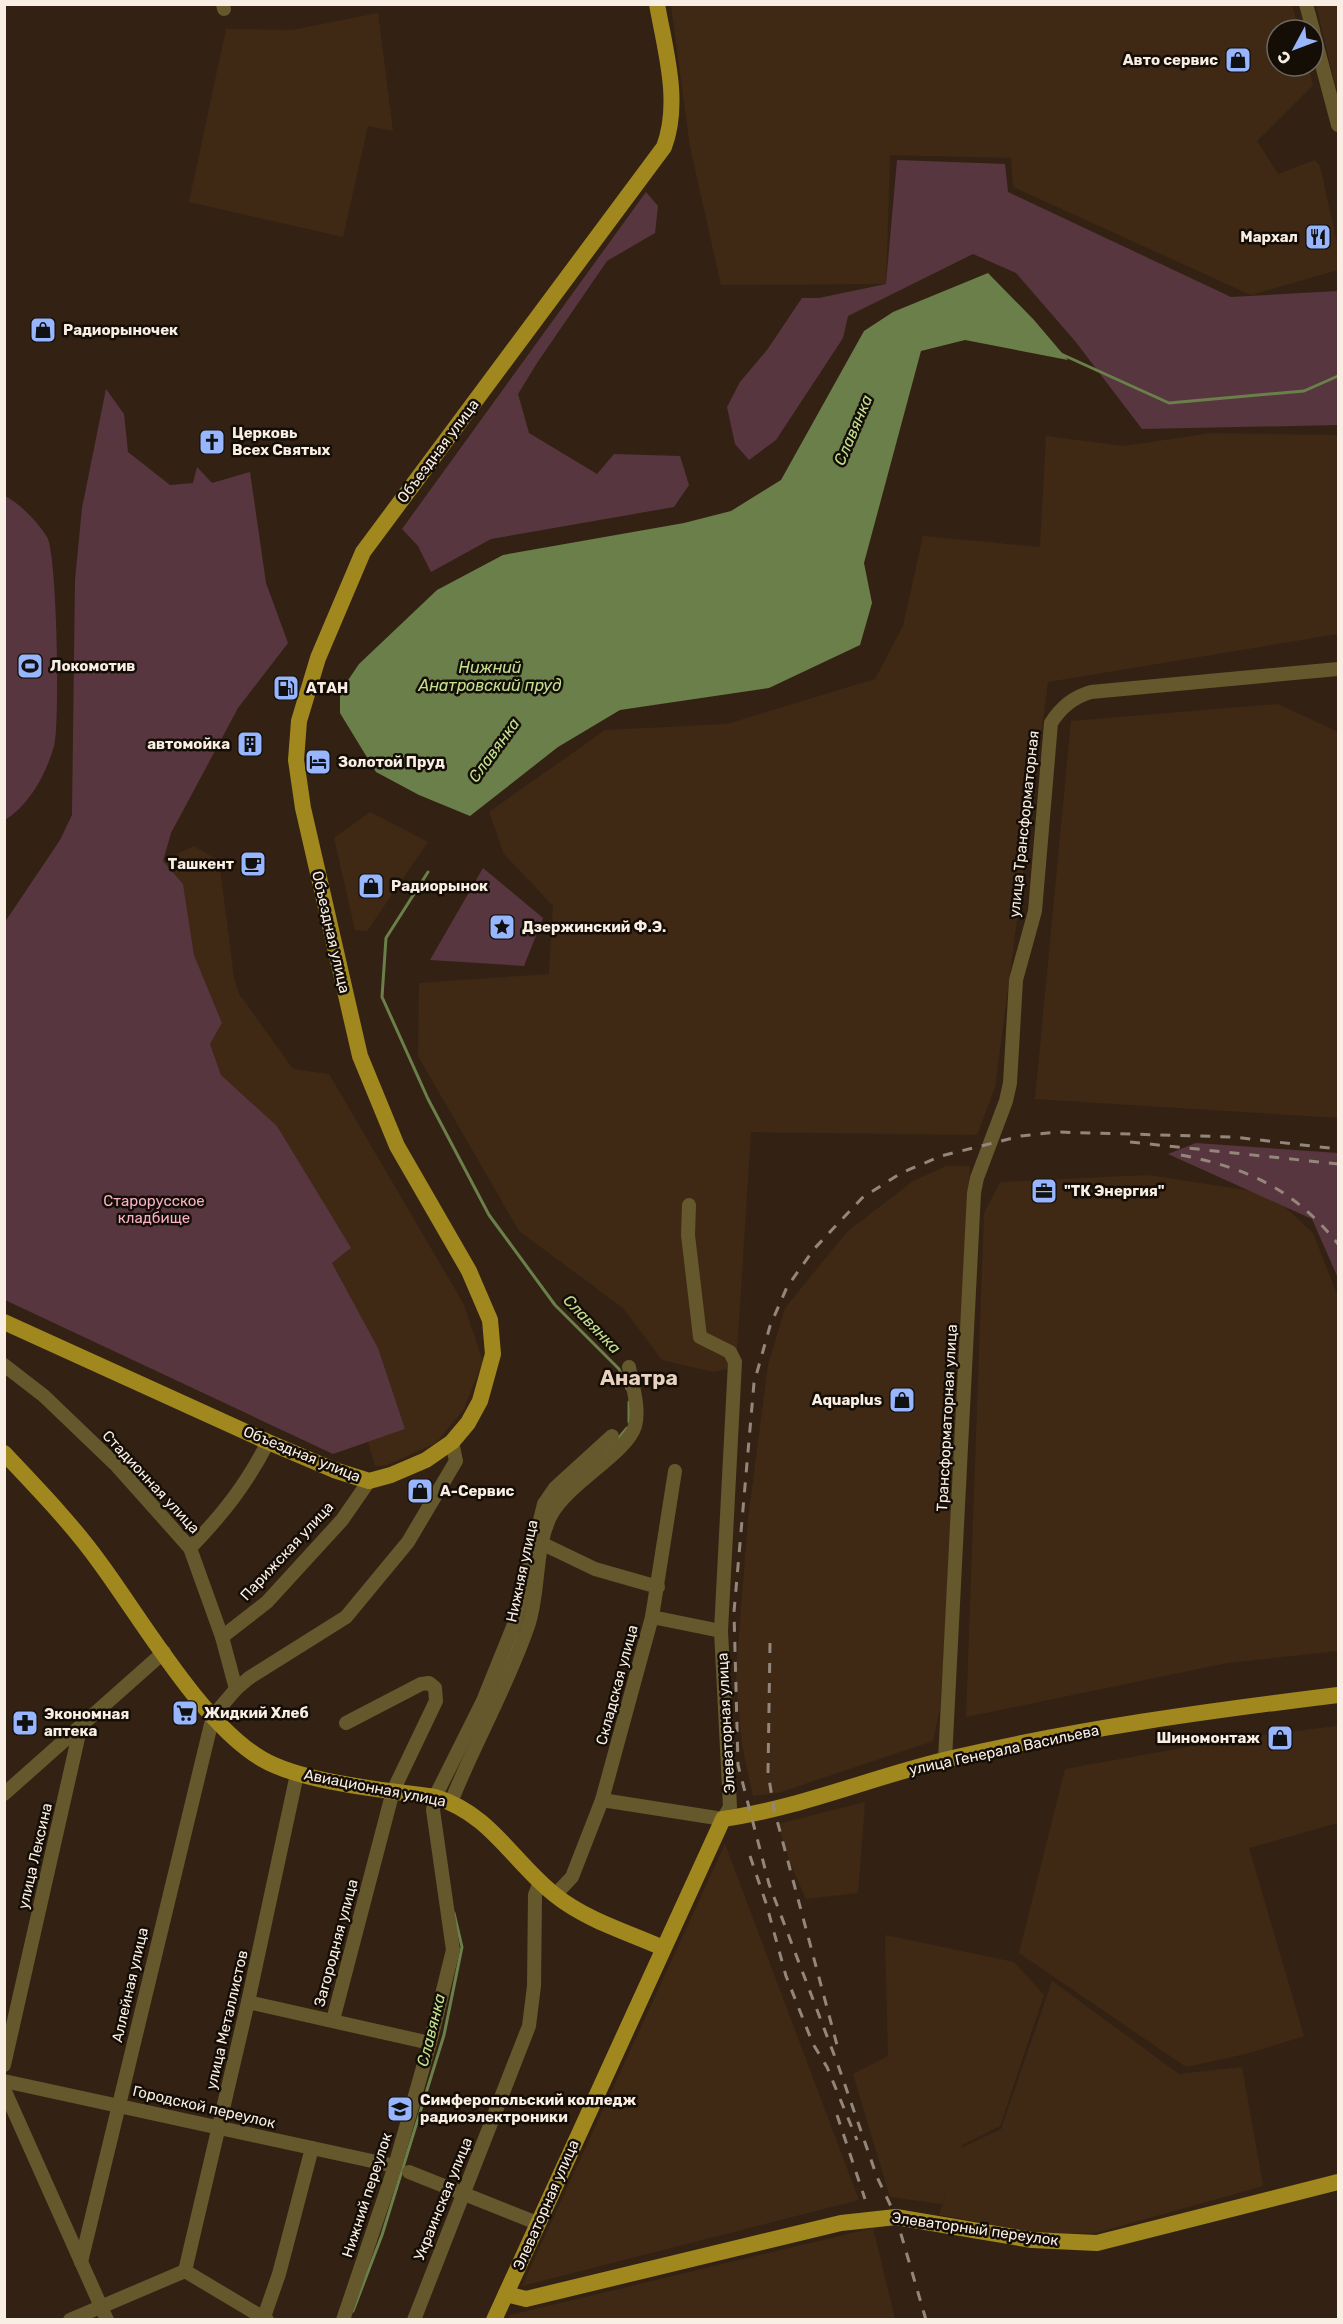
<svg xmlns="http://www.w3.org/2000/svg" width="1343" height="2324" viewBox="0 0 1343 2324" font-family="Rubik,sans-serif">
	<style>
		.built { fill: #3f2915 }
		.green { fill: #583640 }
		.water { fill: #6a7f49 }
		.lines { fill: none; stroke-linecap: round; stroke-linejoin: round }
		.stream { stroke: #6a7f49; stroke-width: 3 }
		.minor { stroke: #64582c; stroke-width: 14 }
		.major { stroke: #a1881e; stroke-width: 16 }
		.rail { stroke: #94867a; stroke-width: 3; stroke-dasharray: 10 10; stroke-linecap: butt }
		.labels { text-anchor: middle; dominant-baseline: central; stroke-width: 5; stroke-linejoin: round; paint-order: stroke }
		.poi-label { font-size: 15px; font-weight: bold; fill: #f9eee4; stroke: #150e07; text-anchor: start }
		.street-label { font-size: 15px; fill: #f9eee4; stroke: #150e07 }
		.park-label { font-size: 15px; fill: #fab1c6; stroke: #150e07 }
		.water-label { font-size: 16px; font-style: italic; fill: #c3e290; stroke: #150e07 }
		.district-label { font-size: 21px; font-weight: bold; fill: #e8d2bf; stroke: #150e07 }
	</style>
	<rect width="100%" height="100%" fill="#332213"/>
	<g class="built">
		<path d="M671 5H1292L1299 30H1277V66H1308L1313 85 1257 141 1278 174 1315 160 1320 166 1338 247V270L1251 295 1013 187 1011 158 890 155 886 284 721 285 690 147Z"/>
		<path d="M1316 5H1338V87L1336 88Z"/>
		<path d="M378 13 393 131 368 126 343 237 189 202 226 29 292 30Z"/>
		<path d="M1211 433 1338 435V634L1048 682 995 1088 977 1135 751 1132 736 1367 714 1372 662 1360 623 1308 519 1231 418 1056 419 983 549 974 553 906 504 854 489 812 605 730 727 724 875 679 903 626 923 536 1040 547 1046 436 1124 446Z"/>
		<path d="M1278 704 1338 732V1118L1035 1099 1071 721Z"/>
		<path d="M370 812 428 842 367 931 355 930 334 838Z"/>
		<path d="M194 846 219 861 234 978 239 994 293 1069 329 1074 463 1303 483 1361 464 1409 436 1443 387 1465 375 1466 368 1442 405 1429 378 1348 332 1263 350 1249 277 1126 221 1075 210 1044 222 1023 194 955 183 884 163 861Z"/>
		<path d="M946 1166H970L947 1603 940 1708 933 1741 781 1792 753 1796 742 1745 736 1674 748 1519 768 1365 785 1308 847 1232 913 1181Z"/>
		<path d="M1148 1175 1271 1194 1313 1233 1338 1297V1651L1227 1663 966 1717 984 1213 1000 1182Z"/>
		<path d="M1338 1726V1823L1249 1848 1304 2036 1250 2053 1186 2067 1019 1953 1065 1769 1237 1738Z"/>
		<path d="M865 1802 858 1893 806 1899 790 1863 778 1824Z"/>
		<path d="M725 1844 859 2200 522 2286Z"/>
		<path d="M885 1935 1014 1962 1044 1995 1000 2126 962 2145 961 2148 1001 2129 1052 1981 1179 2074 1242 2067 1263 2186 1096 2233H1036L939 2215 949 2184 942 2204 890 2197 853 2074 888 2056Z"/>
		<path d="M873 2228 895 2319H508L510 2315Z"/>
	</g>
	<g class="green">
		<path d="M897 160 1005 164 1008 192 1231 297 1338 291V425L1142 429 1075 341 1016 273 973 254 848 316 843 338 776 440 749 460 735 444 727 407 740 382 767 350 802 298H819L886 284Z"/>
		<path d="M646 192 658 206 655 233 607 261 537 363 518 394 529 433 597 474 614 454 680 456 689 485 674 507 491 539 431 572 418 546 402 529Z"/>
		<path d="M106 389 124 414 128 452 170 485 193 483 197 467 212 483 250 472 266 583 288 643 238 708 171 833 163 861 183 884 194 955 222 1023 210 1044 221 1075 277 1126 351 1248 332 1263 378 1348 405 1429 333 1454 5 1300V922L60 840 72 815 75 580 82 508Z"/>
		<path d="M5 496C20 504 37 521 47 537 57 553 60 724 54 746 46 774 30 804 5 820Z"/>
		<path d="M483 868 543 918 524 966 430 960Z"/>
		<path d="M1196 1143 1338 1153V1278L1312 1219 1168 1154Z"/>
	</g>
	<path class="water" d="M988 273 1034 320 1068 360 965 340 921 351 864 563 872 603 860 645 769 688 620 710 558 747 470 816 419 795 376 772 340 713V692L359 664 437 590 503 555 684 523 731 511 781 480 864 331 893 312Z"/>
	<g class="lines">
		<g class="stream">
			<path d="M1061 354 1169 403 1304 391 1338 376"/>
			<path d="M428 872 386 938 382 997 428 1099 489 1215 555 1305 619 1369 627 1389"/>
			<path d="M629 1402V1422"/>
			<path d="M594 1461 612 1446 627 1428"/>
			<path d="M501 1675 518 1634"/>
			<path d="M353 2311 382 2235 444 2035 462 1947 454 1913"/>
		</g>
		<g class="minor">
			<path d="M223 4 224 9"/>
			<path d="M1306 4 1313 30"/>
			<path d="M1313 31 1338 125"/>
			<path d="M4 1365 44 1396 117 1466 190 1548 222 1637 236 1689"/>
			<path d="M543 1544 595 1569 658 1587"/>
			<path d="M190 1548C223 1514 246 1485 268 1442"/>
			<path d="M652 1617 721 1631"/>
			<path d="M222 1637 267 1602 342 1520 369 1481"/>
			<path d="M945 1760 974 1193 977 1178 1006 1101 1010 1083 1016 980 1035 911 1051 723C1061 707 1073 697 1091 692L1338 669"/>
			<path d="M4 1794 164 1652"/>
			<path d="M602 1800 723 1819 730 1807 721 1631 735 1362 730 1352 700 1337 688 1235 689 1205"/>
			<path d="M451 1802C475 1742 507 1687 528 1626 540 1591 534 1548 551 1515 568 1483 627 1453 635 1426 640 1409 632 1384 629 1367"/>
			<path d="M555 1895 572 1877 602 1800 652 1617 675 1471"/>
			<path d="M248 2002 430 2043"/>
			<path d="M333 2020 393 1791 436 1701 435 1688 429 1683 421 1684 346 1723"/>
			<path d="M4 2065 81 1725"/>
			<path d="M4 2081 395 2166"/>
			<path d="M4 2089 107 2320"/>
			<path d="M409 2172 537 2223"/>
			<path d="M81 2262 213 1716 236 1689 249 1678 346 1617 408 1542 456 1461 452 1442"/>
			<path d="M185 2271 248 2002 297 1774"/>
			<path d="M264 2317 279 2274 312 2148"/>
			<path d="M70 2320 185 2271 267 2320"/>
			<path d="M343 2320 395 2166 430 2043 453 1950 433 1810 435 1797 483 1701 515 1622 544 1504 555 1488 612 1436"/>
			<path d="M414 2320 529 2026 534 1986 535 1895 540 1882"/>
		</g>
		<g class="major">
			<path d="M4 1322 268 1442 334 1470 369 1481 391 1475 426 1460 452 1442 468 1423 480 1401 493 1354 490 1320 469 1271 397 1146 360 1056 303 808 296 760 299 721 318 658 363 552 664 147C681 102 665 50 657 4"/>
			<path d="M4 1453C38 1489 72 1524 100 1563 142 1620 202 1724 262 1759 303 1783 386 1790 435 1797 491 1814 512 1861 555 1895 586 1920 627 1932 663 1948"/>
			<path d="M506 2294 526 2299 841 2223 896 2217 1032 2240 1097 2243 1338 2182"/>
			<path d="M494 2320 723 1819C800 1808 872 1777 948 1759 1076 1729 1207 1711 1338 1695"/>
		</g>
		<g class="rail">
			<path d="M1130 1142 1338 1164"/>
			<path d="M1181 1155C1248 1168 1295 1190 1338 1244"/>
			<path d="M770 1643 768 1773 774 1809 837 2045"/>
			<path d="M750 1856 766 1903 786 1976 813 2044 827 2067 857 2140"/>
			<path d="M837 2115 865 2199"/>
			<path d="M926 2320 896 2217 877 2177 838 2065 769 1884 738 1765 734 1612 754 1383 770 1326 787 1287 814 1249 862 1198 901 1173 941 1156 1021 1136 1057 1132 1233 1137 1338 1149"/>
		</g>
	</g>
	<defs>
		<g id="shop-square" transform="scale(1.35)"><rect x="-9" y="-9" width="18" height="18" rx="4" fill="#97b6fd" stroke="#150e07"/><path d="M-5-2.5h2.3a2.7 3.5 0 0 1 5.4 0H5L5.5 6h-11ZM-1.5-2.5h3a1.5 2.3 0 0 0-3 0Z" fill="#111"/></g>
		<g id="restaurant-square" transform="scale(1.35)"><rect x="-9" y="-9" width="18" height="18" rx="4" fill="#97b6fd" stroke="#150e07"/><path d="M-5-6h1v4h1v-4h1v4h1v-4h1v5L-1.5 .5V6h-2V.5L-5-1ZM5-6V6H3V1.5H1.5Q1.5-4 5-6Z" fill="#111"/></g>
		<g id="church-square" transform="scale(1.35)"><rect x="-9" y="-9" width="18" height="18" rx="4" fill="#97b6fd" stroke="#150e07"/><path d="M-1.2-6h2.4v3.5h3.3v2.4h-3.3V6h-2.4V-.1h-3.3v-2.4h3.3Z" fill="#111"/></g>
		<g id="stadium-square" transform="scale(1.35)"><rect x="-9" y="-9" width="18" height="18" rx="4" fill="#97b6fd" stroke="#150e07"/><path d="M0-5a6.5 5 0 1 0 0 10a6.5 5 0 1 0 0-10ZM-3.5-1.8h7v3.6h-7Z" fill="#111"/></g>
		<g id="fuel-square" transform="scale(1.35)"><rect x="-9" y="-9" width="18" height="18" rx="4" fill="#97b6fd" stroke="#150e07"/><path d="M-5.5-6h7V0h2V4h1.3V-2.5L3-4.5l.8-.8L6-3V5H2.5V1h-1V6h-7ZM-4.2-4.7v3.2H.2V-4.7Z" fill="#111"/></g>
		<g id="building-square" transform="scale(1.35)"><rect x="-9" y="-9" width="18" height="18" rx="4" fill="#97b6fd" stroke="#150e07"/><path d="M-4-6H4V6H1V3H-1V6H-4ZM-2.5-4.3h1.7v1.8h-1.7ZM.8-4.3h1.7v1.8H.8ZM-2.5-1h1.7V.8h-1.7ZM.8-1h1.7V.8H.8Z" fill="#111"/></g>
		<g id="hotel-square" transform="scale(1.35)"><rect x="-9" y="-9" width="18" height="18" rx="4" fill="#97b6fd" stroke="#150e07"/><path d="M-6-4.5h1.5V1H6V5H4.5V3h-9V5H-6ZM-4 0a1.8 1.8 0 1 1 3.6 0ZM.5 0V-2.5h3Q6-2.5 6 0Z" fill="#111"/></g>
		<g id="cafe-square" transform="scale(1.35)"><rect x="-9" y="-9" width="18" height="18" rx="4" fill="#97b6fd" stroke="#150e07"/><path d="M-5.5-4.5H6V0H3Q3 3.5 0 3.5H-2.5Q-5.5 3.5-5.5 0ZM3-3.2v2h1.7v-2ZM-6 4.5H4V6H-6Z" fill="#111"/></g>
		<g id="sight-square" transform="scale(1.35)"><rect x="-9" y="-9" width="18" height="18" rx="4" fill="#97b6fd" stroke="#150e07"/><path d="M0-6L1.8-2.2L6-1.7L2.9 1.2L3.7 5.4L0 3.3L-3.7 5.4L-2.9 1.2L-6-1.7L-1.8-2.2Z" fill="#111"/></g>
		<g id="office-square" transform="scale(1.35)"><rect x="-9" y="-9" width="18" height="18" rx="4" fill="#97b6fd" stroke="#150e07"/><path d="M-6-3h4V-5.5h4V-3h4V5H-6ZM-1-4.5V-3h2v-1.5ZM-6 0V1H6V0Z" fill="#111"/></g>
		<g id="supermarket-square" transform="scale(1.35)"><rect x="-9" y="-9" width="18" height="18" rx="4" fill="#97b6fd" stroke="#150e07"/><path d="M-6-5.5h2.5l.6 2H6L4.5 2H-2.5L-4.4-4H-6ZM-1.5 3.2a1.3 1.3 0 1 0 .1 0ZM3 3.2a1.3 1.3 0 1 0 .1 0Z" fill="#111"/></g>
		<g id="pharmacy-square" transform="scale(1.35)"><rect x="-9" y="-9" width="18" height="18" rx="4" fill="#97b6fd" stroke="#150e07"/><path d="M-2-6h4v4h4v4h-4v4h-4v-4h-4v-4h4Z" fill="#111"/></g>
		<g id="university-square" transform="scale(1.35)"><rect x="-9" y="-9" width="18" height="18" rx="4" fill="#97b6fd" stroke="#150e07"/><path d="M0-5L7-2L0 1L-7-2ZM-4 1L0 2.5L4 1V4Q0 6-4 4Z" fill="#111"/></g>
	</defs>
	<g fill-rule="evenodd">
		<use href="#shop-square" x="1238" y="60"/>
		<use href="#restaurant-square" x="1318" y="237"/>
		<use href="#shop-square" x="43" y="330"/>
		<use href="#church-square" x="212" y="442"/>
		<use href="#stadium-square" x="30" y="666"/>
		<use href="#fuel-square" x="286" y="688"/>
		<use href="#building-square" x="250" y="744"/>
		<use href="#hotel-square" x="318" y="762"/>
		<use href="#cafe-square" x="253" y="864"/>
		<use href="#shop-square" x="371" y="886"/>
		<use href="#sight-square" x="502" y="927"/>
		<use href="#office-square" x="1044" y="1191"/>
		<use href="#shop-square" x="902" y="1400"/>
		<use href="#shop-square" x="420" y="1491"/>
		<use href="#supermarket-square" x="185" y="1713"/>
		<use href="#pharmacy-square" x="25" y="1723"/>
		<use href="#shop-square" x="1280" y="1738"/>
		<use href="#university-square" x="400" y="2109"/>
	</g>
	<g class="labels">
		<g class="poi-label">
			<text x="1218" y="60" text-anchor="end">Авто сервис</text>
			<text x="1298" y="237" text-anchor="end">Мархал</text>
			<text x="63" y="330">Радиорыночек</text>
			<text x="232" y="433">Церковь<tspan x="232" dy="17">Всех Святых</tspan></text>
			<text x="50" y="666">Локомотив</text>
			<text x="306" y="688">АТАН</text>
			<text x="230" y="744" text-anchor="end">автомойка</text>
			<text x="338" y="762">Золотой Пруд</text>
			<text x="234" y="864" text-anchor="end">Ташкент</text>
			<text x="391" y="886">Радиорынок</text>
			<text x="522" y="927">Дзержинский Ф.Э.</text>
			<text x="1064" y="1191">"ТК Энергия"</text>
			<text x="882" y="1400" text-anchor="end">Aquaplus</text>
			<text x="440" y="1491">А-Сервис</text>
			<text x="204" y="1713">Жидкий Хлеб</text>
			<text x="44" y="1714">Экономная<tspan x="44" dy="17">аптека</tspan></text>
			<text x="1260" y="1738" text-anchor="end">Шиномонтаж</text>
			<text x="420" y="2100">Симферопольский колледж<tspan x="420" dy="17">радиоэлектроники</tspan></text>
		</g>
		<g class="street-label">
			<text transform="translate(438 451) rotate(-53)">Объездная улица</text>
			<text transform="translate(1024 824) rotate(-84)">улица Трансформаторная</text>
			<text transform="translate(331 932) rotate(77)">Объездная улица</text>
			<text transform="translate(947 1418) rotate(-87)">Трансформаторная улица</text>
			<text transform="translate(302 1454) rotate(22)">Объездная улица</text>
			<text transform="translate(151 1482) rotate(47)">Стадионная улица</text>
			<text transform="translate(287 1551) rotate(-47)">Парижская улица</text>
			<text transform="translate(522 1571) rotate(-78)">Нижняя улица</text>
			<text transform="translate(617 1685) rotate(-75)">Складская улица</text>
			<text transform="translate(726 1723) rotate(-93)">Элеваторная улица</text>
			<text transform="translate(1004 1750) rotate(-12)">улица Генерала Васильева</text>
			<text transform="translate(375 1788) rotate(11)">Авиационная улица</text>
			<text transform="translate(35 1856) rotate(-77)">улица Лексина</text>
			<text transform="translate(336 1943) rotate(-75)">Загородняя улица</text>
			<text transform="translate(130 1985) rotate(-77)">Аллейная улица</text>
			<text transform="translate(227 2020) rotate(-77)">улица Металлистов</text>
			<text transform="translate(204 2107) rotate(13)">Городской переулок</text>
			<text transform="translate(367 2195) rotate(-72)">Нижний переулок</text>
			<text transform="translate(443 2199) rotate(-68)">Украинская улица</text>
			<text transform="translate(546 2205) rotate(-66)">Элеваторная улица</text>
			<text transform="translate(975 2229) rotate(8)">Элеваторный переулок</text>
		</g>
		<g class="park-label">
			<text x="154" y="1201">Старорусское<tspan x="154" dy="17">кладбище</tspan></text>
		</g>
		<g class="water-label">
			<text transform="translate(853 430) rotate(-67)">Славянка</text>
			<text x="490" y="667">Нижний<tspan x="490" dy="18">Анатровский пруд</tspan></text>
			<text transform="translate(494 750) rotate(-54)">Славянка</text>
			<text transform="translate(592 1324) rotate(46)">Славянка</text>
			<text transform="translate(431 2030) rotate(-76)">Славянка</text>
		</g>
		<g class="district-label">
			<text x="639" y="1377">Анатра</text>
		</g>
	</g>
	<rect width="1343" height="2324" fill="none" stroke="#f9eee4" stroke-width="12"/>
	<g transform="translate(1295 48) rotate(229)"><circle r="28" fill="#150e07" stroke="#70685f" stroke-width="1.5"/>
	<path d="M0-4.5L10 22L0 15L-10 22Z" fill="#97b6fd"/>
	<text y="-9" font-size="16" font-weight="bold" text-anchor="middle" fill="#f9eee4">С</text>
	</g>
</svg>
